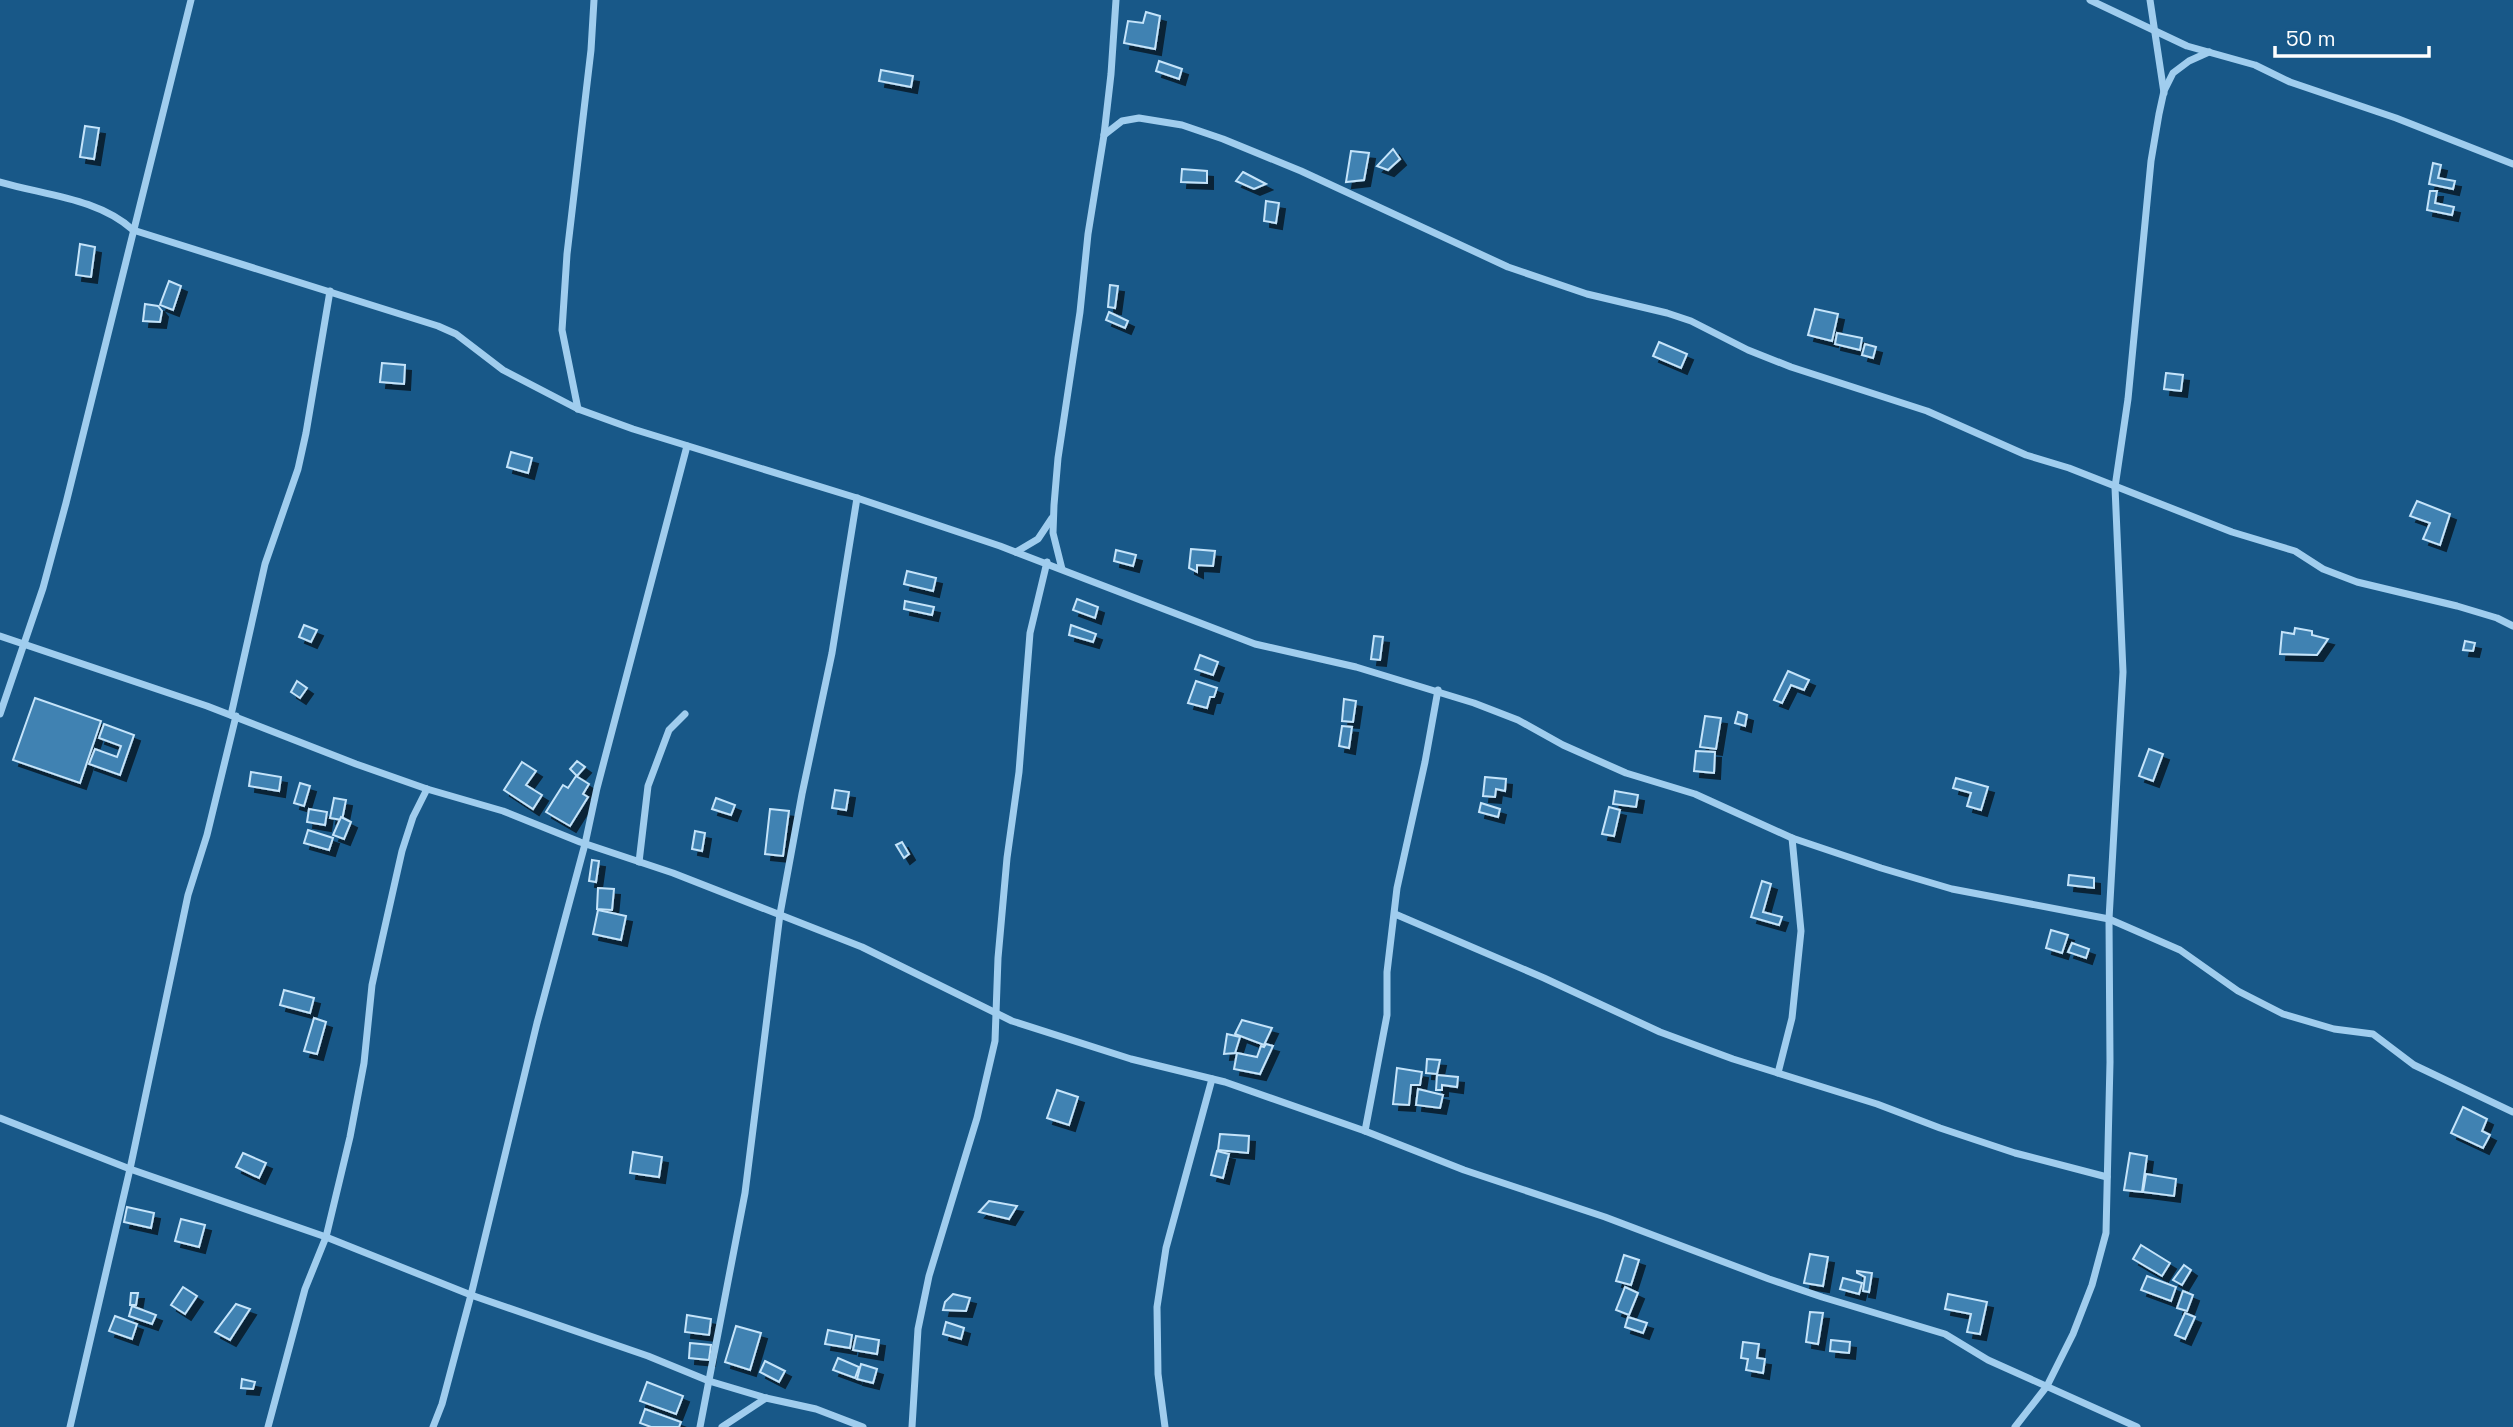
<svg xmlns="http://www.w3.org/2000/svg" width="2513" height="1427" viewBox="0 0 2513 1427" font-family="'Space Grotesk',sans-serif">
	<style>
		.building { fill: #4082b2; stroke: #c5e4fa; stroke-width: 2; filter: url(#shadow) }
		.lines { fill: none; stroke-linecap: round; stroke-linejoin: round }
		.minor { stroke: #a0cdee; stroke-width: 7 }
	</style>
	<defs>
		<filter id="shadow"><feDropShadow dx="6" dy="6" stdDeviation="0" flood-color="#0009"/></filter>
	</defs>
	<rect width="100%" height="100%" fill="#185888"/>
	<g class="building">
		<path d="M1146 12 1160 16 1155 49 1124 43 1128 21 1143 23Z"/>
		<path d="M1159 61 1182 69 1179 79 1156 71Z"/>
		<path d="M881 70 913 76 911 87 879 81Z"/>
		<path d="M85 126 99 128 94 159 80 157Z"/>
		<path d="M1393 149 1400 159 1388 170 1377 166Z"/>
		<path d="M1351 151 1369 153 1364 180 1346 182Z"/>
		<path d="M2433 163 2441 165 2438 178 2455 181 2453 189 2429 184Z"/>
		<path d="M1182 169 1207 171V183L1181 182Z"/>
		<path d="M1243 172 1266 184 1254 189 1236 181Z"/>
		<path d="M2430 191H2437L2435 203 2454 207 2452 215 2427 210Z"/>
		<path d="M1266 201 1279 203 1276 223 1264 221Z"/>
		<path d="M80 244 95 247 91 277 76 275Z"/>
		<path d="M169 281 181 286 173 310 160 305Z"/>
		<path d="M1110 285 1118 286 1115 308 1108 307Z"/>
		<path d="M145 304 158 306 162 311 160 322 143 321Z"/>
		<path d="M1815 309 1838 314 1832 341 1808 335Z"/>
		<path d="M1109 312 1128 321 1125 328 1106 320Z"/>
		<path d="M1837 333 1862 338 1860 350 1835 344Z"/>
		<path d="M1659 342 1687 354 1681 368 1653 356Z"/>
		<path d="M1865 344 1876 347 1873 358 1862 355Z"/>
		<path d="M382 363 405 365 404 384 380 382Z"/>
		<path d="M2166 373 2183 375 2181 391 2164 389Z"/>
		<path d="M511 452 532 458 528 473 507 467Z"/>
		<path d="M2417 501 2450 514 2440 545 2423 539 2430 523 2410 516Z"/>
		<path d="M1191 549 1215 551 1213 566 1197 565V572L1189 568Z"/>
		<path d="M1116 550 1136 555 1133 566 1114 561Z"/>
		<path d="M907 571 936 578 933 591 904 584Z"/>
		<path d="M1077 599 1098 607 1095 618 1073 610Z"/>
		<path d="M905 601 934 607 932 615 904 609Z"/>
		<path d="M304 625 317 630 311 642 299 637Z"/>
		<path d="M1071 625 1096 634 1093 642 1069 635Z"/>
		<path d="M2295 628 2312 631V635L2328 639 2317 655 2280 654 2282 632 2294 634Z"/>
		<path d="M1374 636 1383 637 1380 660 1371 659Z"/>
		<path d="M2465 641 2475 643 2473 651 2463 650Z"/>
		<path d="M1200 655 1218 662 1213 675 1195 669Z"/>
		<path d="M1788 671 1809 680 1804 690 1791 685 1782 703 1774 700Z"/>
		<path d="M297 681 307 688 300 698 291 692Z"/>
		<path d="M1196 681 1217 688 1214 697H1210L1207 708 1188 703Z"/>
		<path d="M35 698 101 721 80 783 13 760Z"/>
		<path d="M1344 699 1356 701 1353 722 1342 721Z"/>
		<path d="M1738 712 1747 715 1745 726 1735 723Z"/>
		<path d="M1705 716 1721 718 1716 749 1700 747Z"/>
		<path d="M104 724 134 735 120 775 89 764 95 749 117 757 121 746 99 738Z"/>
		<path d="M1342 726 1352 727 1349 748 1339 746Z"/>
		<path d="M2149 749 2163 754 2153 781 2139 776Z"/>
		<path d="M1696 751 1715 752 1714 773 1694 771Z"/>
		<path d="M577 761 585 767 577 776 570 769Z"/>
		<path d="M522 762 536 771 526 785 542 795 533 809 504 790Z"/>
		<path d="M251 772 281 777 279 791 249 786Z"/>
		<path d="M576 776 589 784 583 794 588 797 570 826 546 812 563 785 568 788Z"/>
		<path d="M1485 777 1506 779 1505 791 1496 789 1495 797 1483 796Z"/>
		<path d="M1956 778 1988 787 1981 810 1967 806 1971 793 1953 788Z"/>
		<path d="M300 783 310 786 304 806 294 803Z"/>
		<path d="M835 790 849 792 846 810 832 808Z"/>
		<path d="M1615 791 1638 795 1636 807 1613 804Z"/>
		<path d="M334 798 346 800 342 820 330 818Z"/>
		<path d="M716 798 735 805 731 815 712 809Z"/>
		<path d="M1481 803 1500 809 1498 817 1479 812Z"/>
		<path d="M1609 807 1620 810 1614 836 1602 834Z"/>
		<path d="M309 809 327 812 325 825 307 822Z"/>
		<path d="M770 809 789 811 783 856 765 854Z"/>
		<path d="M341 817 351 822 344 839 333 835Z"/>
		<path d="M308 830 333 838 329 850 304 843Z"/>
		<path d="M695 831 705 833 702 851 692 849Z"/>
		<path d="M902 842 909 854 904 858 896 845Z"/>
		<path d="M592 860 599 861 596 882 589 881Z"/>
		<path d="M2069 875 2094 878V888L2068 885Z"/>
		<path d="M1762 881 1771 884 1763 912 1782 917 1779 925 1751 917Z"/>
		<path d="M598 888 614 889 612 910 597 909Z"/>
		<path d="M598 910 626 916 621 940 593 934Z"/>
		<path d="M2051 930 2068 935 2062 953 2046 948Z"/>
		<path d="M2072 943 2089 949 2086 958 2068 952Z"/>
		<path d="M284 990 314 998 310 1013 280 1005Z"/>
		<path d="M314 1018 326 1022 317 1054 304 1051Z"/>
		<path d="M1242 1020 1272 1028 1264 1045 1235 1034Z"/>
		<path d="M1227 1034 1240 1037 1235 1053 1224 1054Z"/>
		<path d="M1266 1044 1273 1046 1260 1074 1234 1069 1237 1053 1257 1057 1261 1046 1264 1047Z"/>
		<path d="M1427 1059 1440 1060 1437 1074 1426 1073Z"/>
		<path d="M1397 1068 1422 1072 1420 1085H1411L1409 1105 1393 1104Z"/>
		<path d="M1437 1075 1458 1077 1457 1087 1442 1085V1090H1436Z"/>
		<path d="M1418 1089 1443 1095 1440 1108 1416 1105Z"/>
		<path d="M1057 1090 1078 1097 1069 1125 1047 1118Z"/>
		<path d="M2463 1107 2487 1119 2482 1131 2490 1135 2483 1148 2451 1133Z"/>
		<path d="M1220 1134 1249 1136 1248 1153 1218 1150Z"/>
		<path d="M1217 1151 1229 1154 1223 1178 1211 1175Z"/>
		<path d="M633 1152 662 1157 659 1177 630 1173Z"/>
		<path d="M243 1153 266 1163 259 1178 236 1167Z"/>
		<path d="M2130 1153 2147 1156 2142 1192 2124 1190Z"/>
		<path d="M2146 1174 2176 1179 2174 1196 2143 1192Z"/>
		<path d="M989 1201 1017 1206 1009 1219 979 1212Z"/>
		<path d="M127 1207 154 1213 151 1228 124 1222Z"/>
		<path d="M181 1219 205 1225 199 1247 175 1241Z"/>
		<path d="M2141 1245 2170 1263 2162 1276 2133 1259Z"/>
		<path d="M1810 1254 1828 1257 1823 1286 1804 1283Z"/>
		<path d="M1624 1255 1639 1260 1631 1285 1616 1281Z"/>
		<path d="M2184 1265 2191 1270 2182 1285 2173 1280Z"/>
		<path d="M1857 1271 1872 1273 1869 1292 1863 1291 1865 1277 1857 1273Z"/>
		<path d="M2147 1276 2176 1287 2171 1301 2141 1290Z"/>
		<path d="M1843 1278 1862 1283 1859 1294 1840 1289Z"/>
		<path d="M183 1287 197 1296 185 1314 171 1305Z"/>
		<path d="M1625 1287 1638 1293 1629 1315 1616 1310Z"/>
		<path d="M2183 1291 2193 1295 2187 1311 2177 1308Z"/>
		<path d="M131 1293H138L136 1305H130Z"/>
		<path d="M953 1294 970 1298 966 1311 943 1310 945 1302Z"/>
		<path d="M1948 1294 1987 1302 1980 1334 1967 1332 1971 1314 1945 1309Z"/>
		<path d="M236 1304 250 1309 230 1340 215 1332Z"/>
		<path d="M132 1306 156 1315 152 1324 129 1316Z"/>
		<path d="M1810 1312 1823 1313 1818 1344 1806 1342Z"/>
		<path d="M2185 1313 2195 1317 2185 1339 2175 1335Z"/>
		<path d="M687 1315 711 1319 709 1335 685 1332Z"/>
		<path d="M115 1316 137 1324 132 1339 109 1331Z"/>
		<path d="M1628 1317 1647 1323 1643 1333 1625 1327Z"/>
		<path d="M946 1322 964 1328 961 1339 943 1334Z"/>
		<path d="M736 1326 761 1333 750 1370 725 1362Z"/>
		<path d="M828 1330 852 1335 850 1348 825 1344Z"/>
		<path d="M856 1336 879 1340 877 1354 853 1350Z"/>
		<path d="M1831 1340 1850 1342 1849 1353 1830 1351Z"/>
		<path d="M1743 1342 1759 1344 1757 1358 1765 1359 1763 1373 1746 1370 1748 1359 1741 1358Z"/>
		<path d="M690 1343 711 1345 709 1360 689 1358Z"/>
		<path d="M838 1358 859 1367 855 1378 833 1370Z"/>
		<path d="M765 1361 785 1371 779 1382 760 1372Z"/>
		<path d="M861 1364 877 1369 873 1383 857 1379Z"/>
		<path d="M242 1379 255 1382 253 1389 241 1388Z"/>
		<path d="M647 1382 683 1396 676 1414 640 1401Z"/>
		<path d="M645 1409 681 1422 679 1427H651L640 1423Z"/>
	</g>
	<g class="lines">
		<g class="minor">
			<path d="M2090 0 2187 46 2255 65 2290 82 2396 118 2513 164"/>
			<path d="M2150 0 2164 93"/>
			<path d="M1104 135 1122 121 1139 118 1182 125 1223 139 1301 171 1508 267 1587 294 1667 313 1691 321 1748 350 1791 367 1927 411 2026 455 2069 468 2232 532 2295 551 2323 569 2357 582 2457 606 2497 618 2513 626"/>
			<path d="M0 182C44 195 98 198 133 230L438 326 456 334 503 370 578 409 633 429 857 498 1000 546 1255 644 1356 667 1474 703 1518 720 1563 745 1626 773 1695 794 1792 838 1881 868 1952 889 2109 919 2180 950 2238 991 2283 1014 2334 1029 2373 1034 2414 1065 2513 1112"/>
			<path d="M578 409 562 330 567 254 591 50 594 0"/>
			<path d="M1016 552 1038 539 1052 518"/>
			<path d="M1062 569 1053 533 1054 505 1058 458 1080 312 1088 234 1104 135 1111 74 1116 0"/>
			<path d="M0 636 207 706 356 764 427 789 503 811 580 842 673 873 862 947 1012 1021 1131 1059 1225 1082 1365 1131 1464 1170 1605 1217 1769 1279 1822 1297 1945 1334 1988 1360 2137 1427"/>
			<path d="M0 714 43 588 66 503 191 0"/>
			<path d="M231 715 265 564 298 469 306 433 330 291"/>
			<path d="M639 862 648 786 669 730 685 714"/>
			<path d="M1395 914 1544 978 1660 1032 1733 1059 1877 1104 1940 1128 2015 1153 2107 1177"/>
			<path d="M1778 1073 1792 1018 1801 931 1792 838"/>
			<path d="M0 1118 130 1169 326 1237 471 1295 648 1356 709 1381 766 1398 816 1409 863 1427"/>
			<path d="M1365 1131 1387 1015V972L1397 888 1425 762 1438 690"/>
			<path d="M70 1427 130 1169 188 895 207 835 236 716"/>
			<path d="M268 1427 305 1289 326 1237 350 1137 364 1063 372 985 381 944 402 851 413 817 427 789"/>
			<path d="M433 1427 442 1404 471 1295 537 1023 585 844 597 788 687 446"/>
			<path d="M700 1427 745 1193 780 914 802 794 832 653 857 498"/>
			<path d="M722 1427 766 1398"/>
			<path d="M912 1427 918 1329 929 1276 977 1118 995 1041 998 958 1007 858 1019 772 1030 633 1047 562"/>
			<path d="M1165 1427 1158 1374 1157 1307 1166 1248 1212 1079"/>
			<path d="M2015 1427 2047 1386 2073 1334 2092 1285 2106 1233 2110 1062 2109 919 2123 672 2115 487 2128 399 2151 161 2159 114 2164 91 2173 73 2189 61 2209 52"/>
		</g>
	</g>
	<path d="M2275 46v10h154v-10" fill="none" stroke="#ffffff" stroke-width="3.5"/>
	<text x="2286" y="46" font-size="21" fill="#ffffff" stroke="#185888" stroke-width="5" paint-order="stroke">50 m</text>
</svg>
